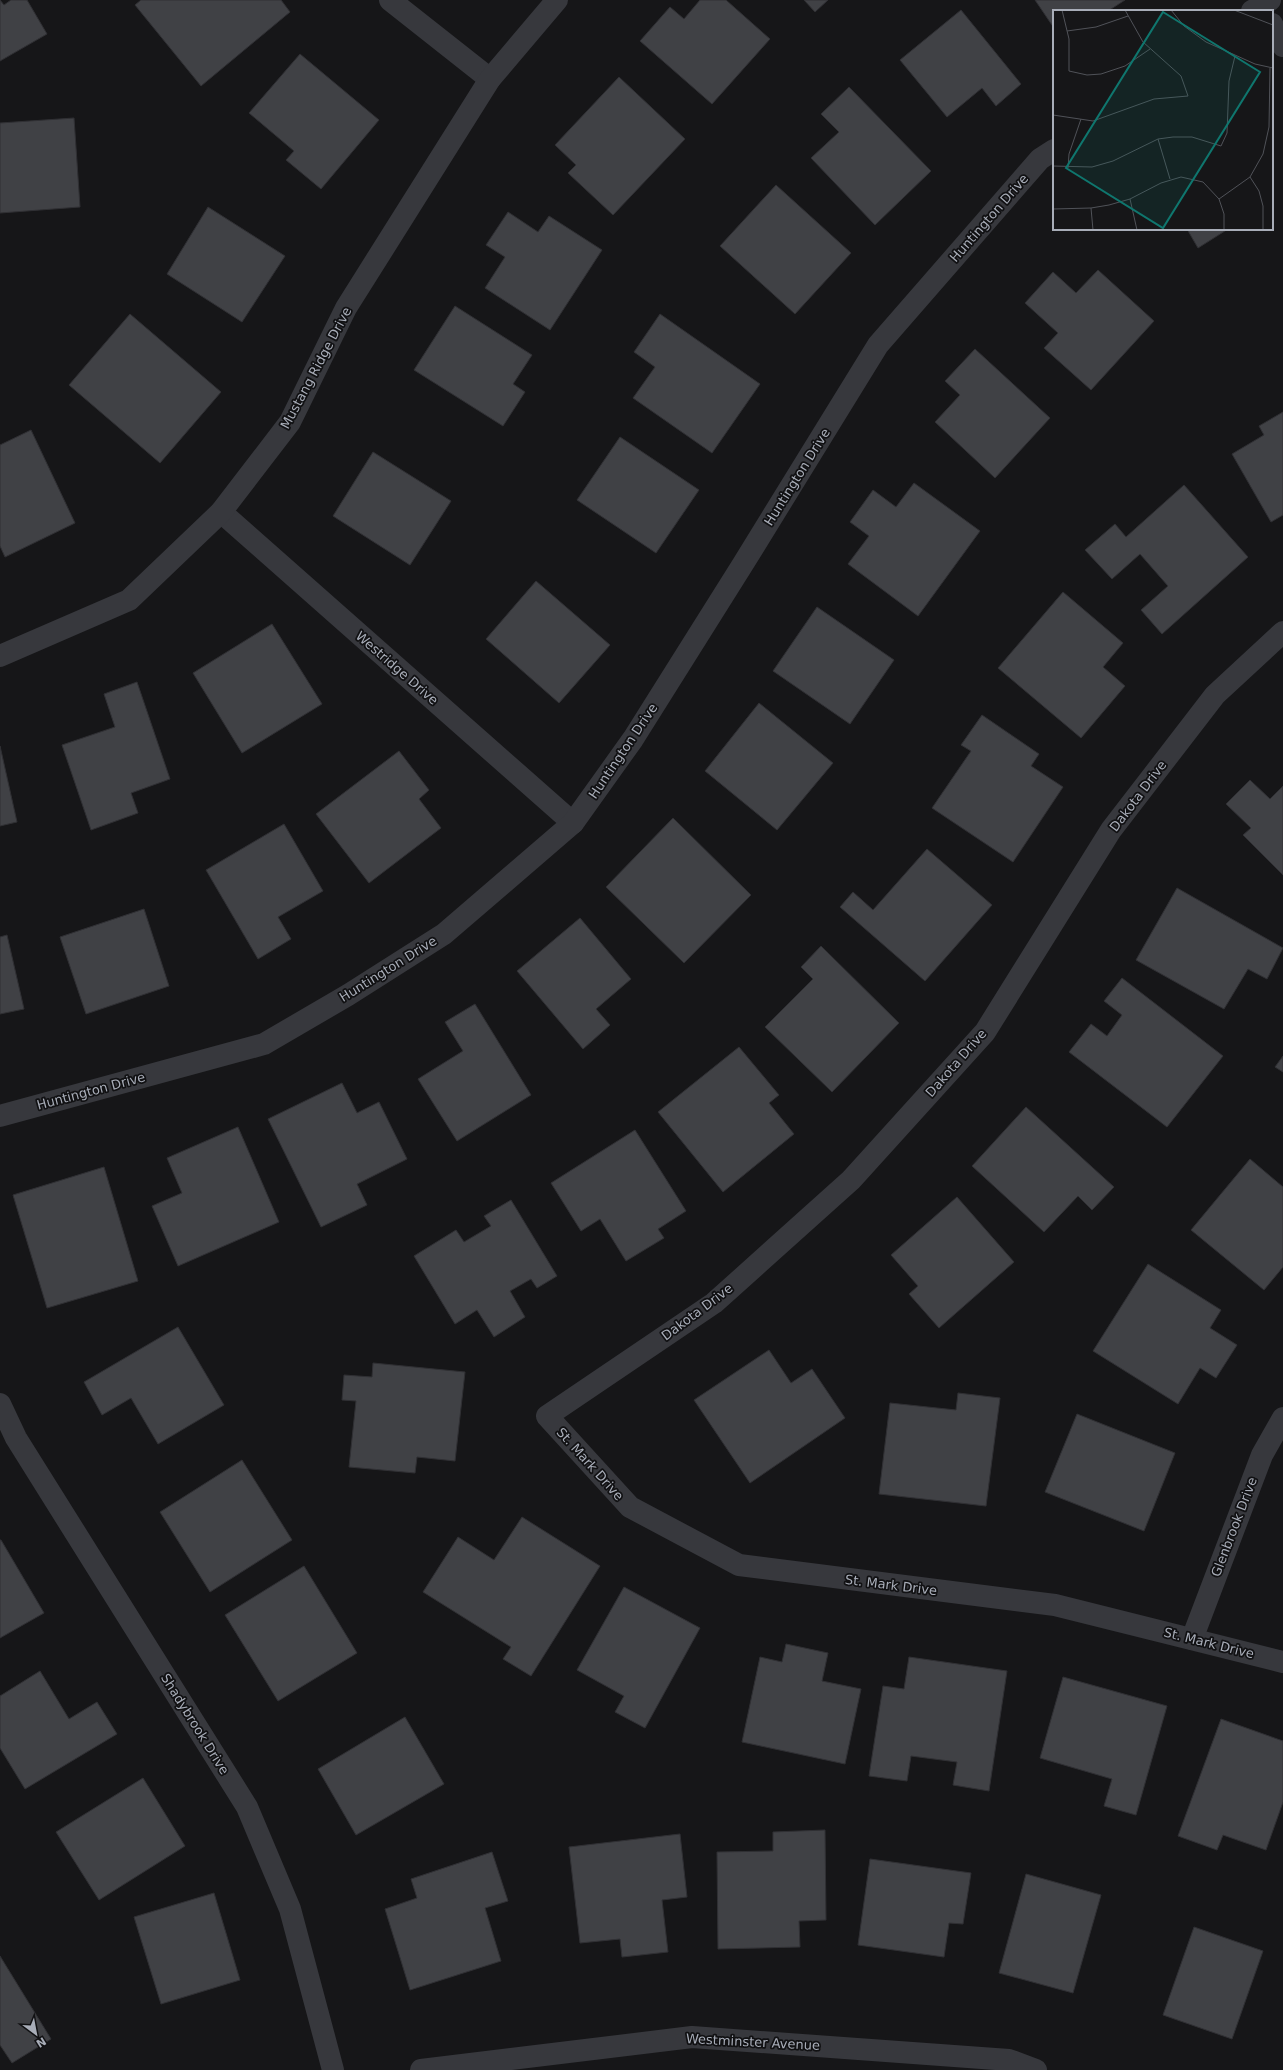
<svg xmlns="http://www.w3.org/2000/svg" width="1283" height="2070" viewBox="0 0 1283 2070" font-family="'DejaVu Sans',sans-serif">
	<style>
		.building { fill: #404145; stroke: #303034 }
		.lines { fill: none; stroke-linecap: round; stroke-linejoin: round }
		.minor { stroke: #37383d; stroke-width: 22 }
		.labels { text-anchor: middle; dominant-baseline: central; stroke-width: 3.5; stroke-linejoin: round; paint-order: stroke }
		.street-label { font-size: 13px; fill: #a8adb8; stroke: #111113 }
		.inset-road { fill: none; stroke: #505258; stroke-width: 1 }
		.view { fill: #0f766e; fill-opacity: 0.15; stroke: #0f766e; stroke-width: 2 }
		.inset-edge { fill: none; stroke: #a8adb8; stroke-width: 2 }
	</style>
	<rect width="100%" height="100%" fill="#161618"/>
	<g class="building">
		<path d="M0 0 4 5 11 0H27L47 34 0 61Z"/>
		<path d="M141 0H281L290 12 201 86 135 5Z"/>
		<path d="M700 0H726L770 39 712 104 640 41 670 7 684 19Z"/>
		<path d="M804 0H828L815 12Z"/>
		<path d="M1035 0H1125L1108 11H1054V28Z"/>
		<path d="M961 10 1021 84 996 106 982 88 947 117 900 60Z"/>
		<path d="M300 54 379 120 321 189 286 160 294 151 249 113Z"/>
		<path d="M619 77 685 139 613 215 568 173 576 165 555 145Z"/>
		<path d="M849 87 931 171 875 225 811 158 839 132 821 114Z"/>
		<path d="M74 118 80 207 0 213V123Z"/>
		<path d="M776 185 851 253 795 314 720 246Z"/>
		<path d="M208 207 285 256 242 322 167 274Z"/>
		<path d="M508 212 538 232 549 216 602 250 550 330 485 288 505 257 486 245Z"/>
		<path d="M1187 229H1228L1198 248Z"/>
		<path d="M1098 270 1154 321 1091 390 1044 348 1058 333 1025 303 1053 272 1076 293Z"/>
		<path d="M455 306 532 355 513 384 525 392 503 426 414 370Z"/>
		<path d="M130 314 221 392 160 463 69 385Z"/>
		<path d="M660 314 760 384 712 453 633 398 655 367 634 352Z"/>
		<path d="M975 349 1050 418 995 478 935 422 960 395 945 381Z"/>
		<path d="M1283 412V515L1271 522 1232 454 1264 435 1259 426Z"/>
		<path d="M31 430 75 523 5 557 0 546V445Z"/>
		<path d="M620 437 699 490 656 553 577 500Z"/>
		<path d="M373 452 451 501 410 565 333 516Z"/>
		<path d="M914 483 980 531 918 616 848 564 869 536 850 522 873 490 896 507Z"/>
		<path d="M1184 485 1248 557 1162 634 1141 610 1168 586 1140 554 1112 579 1085 550 1115 524 1126 537Z"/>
		<path d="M536 581 610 645 559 703 486 639Z"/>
		<path d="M1063 592 1123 643 1103 667 1125 686 1081 738 998 668Z"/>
		<path d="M817 607 894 660 850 724 773 671Z"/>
		<path d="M272 624 322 704 242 753 193 673Z"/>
		<path d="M137 682 170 779 131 793 138 813 91 830 62 745 115 727 104 694Z"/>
		<path d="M759 703 833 763 777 830 705 771Z"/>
		<path d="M982 715 1039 754 1031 766 1063 787 1013 862 932 808 971 751 961 745Z"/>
		<path d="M0 746 17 822 0 826Z"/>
		<path d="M399 751 429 790 419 799 441 828 369 883 316 814Z"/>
		<path d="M1250 780 1270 799 1283 786V875L1243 835 1251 828 1226 804Z"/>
		<path d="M673 818 751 895 684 963 606 887Z"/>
		<path d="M284 824 323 891 278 917 291 939 258 959 206 870Z"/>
		<path d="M927 849 992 905 925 981 840 907 853 892 873 910Z"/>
		<path d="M1177 888 1283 948 1267 979 1248 969 1224 1009 1136 960Z"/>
		<path d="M144 909 169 986 86 1014 60 937Z"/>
		<path d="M580 918 631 979 596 1009 610 1025 583 1049 517 971Z"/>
		<path d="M7 935 24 1009 0 1014V937Z"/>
		<path d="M821 946 899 1023 832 1092 765 1027 813 979 801 967Z"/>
		<path d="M1122 978 1223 1056 1167 1127 1069 1052 1091 1024 1107 1036 1122 1015 1104 1001Z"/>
		<path d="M475 1004 531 1095 457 1141 418 1079 463 1051 445 1022Z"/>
		<path d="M739 1047 779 1095 769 1103 794 1134 723 1192 658 1112Z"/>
		<path d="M1283 1056V1072L1275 1067Z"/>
		<path d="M342 1083 357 1113 379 1102 407 1159 357 1184 367 1205 321 1227 268 1119Z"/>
		<path d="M1026 1107 1114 1187 1092 1210 1078 1196 1044 1232 972 1166Z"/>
		<path d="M238 1127 279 1222 178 1266 152 1206 182 1193 167 1158Z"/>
		<path d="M635 1130 686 1211 658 1229 664 1238 626 1261 600 1219 581 1231 551 1183Z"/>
		<path d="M1250 1159 1283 1187V1267L1264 1290 1191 1230Z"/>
		<path d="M104 1167 138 1281 47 1308 13 1195Z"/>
		<path d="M957 1197 1014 1262 939 1328 909 1294 918 1286 891 1255Z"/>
		<path d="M511 1200 557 1276 537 1288 531 1279 510 1291 525 1317 494 1337 477 1310 455 1324 414 1256 456 1230 464 1242 491 1226 484 1216Z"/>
		<path d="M1148 1264 1221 1310 1210 1328 1237 1345 1216 1378 1200 1368 1178 1404 1093 1351Z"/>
		<path d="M178 1327 224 1405 158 1444 131 1398 102 1415 84 1382Z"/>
		<path d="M769 1350 791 1383 812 1369 845 1418 750 1483 694 1400Z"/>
		<path d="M373 1363 465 1372 455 1461 417 1457 415 1473 349 1467 356 1401 342 1400 344 1375 372 1377Z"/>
		<path d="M958 1393 1000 1398 986 1506 879 1494 890 1403 956 1410Z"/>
		<path d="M1077 1414 1175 1453 1144 1531 1045 1492Z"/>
		<path d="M242 1460 292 1540 210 1592 160 1512Z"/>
		<path d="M522 1517 600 1566 531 1676 503 1659 511 1647 423 1592 458 1537 494 1560Z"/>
		<path d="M0 1540H1L44 1613 0 1638Z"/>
		<path d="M304 1566 357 1653 278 1701 225 1615Z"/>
		<path d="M624 1587 700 1628 645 1728 615 1712 624 1696 577 1670Z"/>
		<path d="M786 1644 828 1653 822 1681 861 1689 845 1764 742 1742 760 1657 782 1662Z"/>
		<path d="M909 1657 1007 1671 989 1791 953 1785 957 1762 911 1756 907 1781 869 1776 883 1686 904 1689Z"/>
		<path d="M40 1671 69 1719 97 1702 117 1734 25 1789 0 1748V1696Z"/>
		<path d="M1063 1677 1167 1706 1136 1815 1104 1806 1112 1779 1040 1758Z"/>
		<path d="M405 1717 444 1784 356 1835 318 1769Z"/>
		<path d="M1221 1719 1283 1741V1802L1266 1850 1223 1835 1217 1850 1178 1836Z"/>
		<path d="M143 1778 185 1846 99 1900 56 1832Z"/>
		<path d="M825 1830 826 1920 799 1921 800 1947 718 1949 717 1852 773 1851V1832Z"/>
		<path d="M680 1834 687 1897 662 1900 668 1952 622 1957 620 1939 580 1943 569 1847Z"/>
		<path d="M492 1852 508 1901 485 1908 501 1961 410 1990 385 1909 417 1898 411 1879Z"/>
		<path d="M870 1859 971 1873 963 1924 949 1923 944 1957 858 1945Z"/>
		<path d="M1026 1874 1101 1895 1073 1993 999 1973Z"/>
		<path d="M214 1893 240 1980 161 2004 134 1917Z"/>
		<path d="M1194 1927 1263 1951 1232 2039 1163 2015Z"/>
		<path d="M0 1956 51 2039 12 2063 0 2045Z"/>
	</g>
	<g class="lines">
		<g class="minor">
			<path d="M390 0 490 79"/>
			<path d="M1252 11 1270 0"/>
			<path d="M1272 24 1283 46"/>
			<path d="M221 512 573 823"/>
			<path d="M1283 632 1215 695 1111 830 985 1032 851 1180 714 1303 547 1416 630 1507 739 1565 1055 1605 1283 1662"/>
			<path d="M0 656 129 600 221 512 290 422 346 308 490 79 557 0"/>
			<path d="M0 1116 264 1044 348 995 444 934 573 823 633 739 743 564 878 345 1040 159 1054 150"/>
			<path d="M0 1404 16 1438 247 1807 290 1909 333 2070"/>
			<path d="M1192 1639 1262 1455 1283 1418"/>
			<path d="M421 2070 692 2037 1009 2060 1036 2070"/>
		</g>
	</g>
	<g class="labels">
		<g class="street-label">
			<text transform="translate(989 218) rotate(-49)">Huntington Drive</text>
			<text transform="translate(316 368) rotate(-62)">Mustang Ridge Drive</text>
			<text transform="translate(797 477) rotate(-58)">Huntington Drive</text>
			<text transform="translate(397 668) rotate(41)">Westridge Drive</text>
			<text transform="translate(623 751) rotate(-56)">Huntington Drive</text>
			<text transform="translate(1138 796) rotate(-53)">Dakota Drive</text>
			<text transform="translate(388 969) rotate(-32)">Huntington Drive</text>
			<text transform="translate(956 1063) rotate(-49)">Dakota Drive</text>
			<text transform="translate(91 1091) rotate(-15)">Huntington Drive</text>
			<text transform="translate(697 1312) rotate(-37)">Dakota Drive</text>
			<text transform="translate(590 1464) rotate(48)">St. Mark Drive</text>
			<text transform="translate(1234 1527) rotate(-69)">Glenbrook Drive</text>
			<text transform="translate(891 1585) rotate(7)">St. Mark Drive</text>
			<text transform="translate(1209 1643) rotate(14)">St. Mark Drive</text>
			<text transform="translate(195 1724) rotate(58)">Shadybrook Drive</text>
			<text transform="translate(753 2042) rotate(3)">Westminster Avenue</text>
		</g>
	</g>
	<g transform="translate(1053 10)">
		<rect width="220" height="220" fill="#161618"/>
		<path class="inset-road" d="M9 0 16 29V61L34 65 48 64 72 56 97 39M118 0 131 16 153 32 202 54 220 58M181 0 220 15M14 21 43 17 75 6M0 105 40 111 101 89 135 86 128 66 90 32 72 0M105 129 117 169M0 156 39 157 60 151 105 129 120 127H139L168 136 174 123 176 71 182 46M15 158 16 144 28 109M197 167 206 181 210 196V220M77 189 84 220M166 189 197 167 210 144 216 117 217 58M38 198 40 220M0 199 38 198 56 195 77 189 108 173 128 167 150 172 166 189 171 204V220"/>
		<path class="view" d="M110 2 207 62 110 218 13 158Z"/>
		<rect width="220" height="220" class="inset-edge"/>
	</g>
	<g transform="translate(36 2034) rotate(148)" stroke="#111113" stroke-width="3" paint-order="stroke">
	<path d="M0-3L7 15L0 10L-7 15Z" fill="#a8adb8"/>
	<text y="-6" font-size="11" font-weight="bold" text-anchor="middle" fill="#a8adb8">N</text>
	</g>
</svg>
